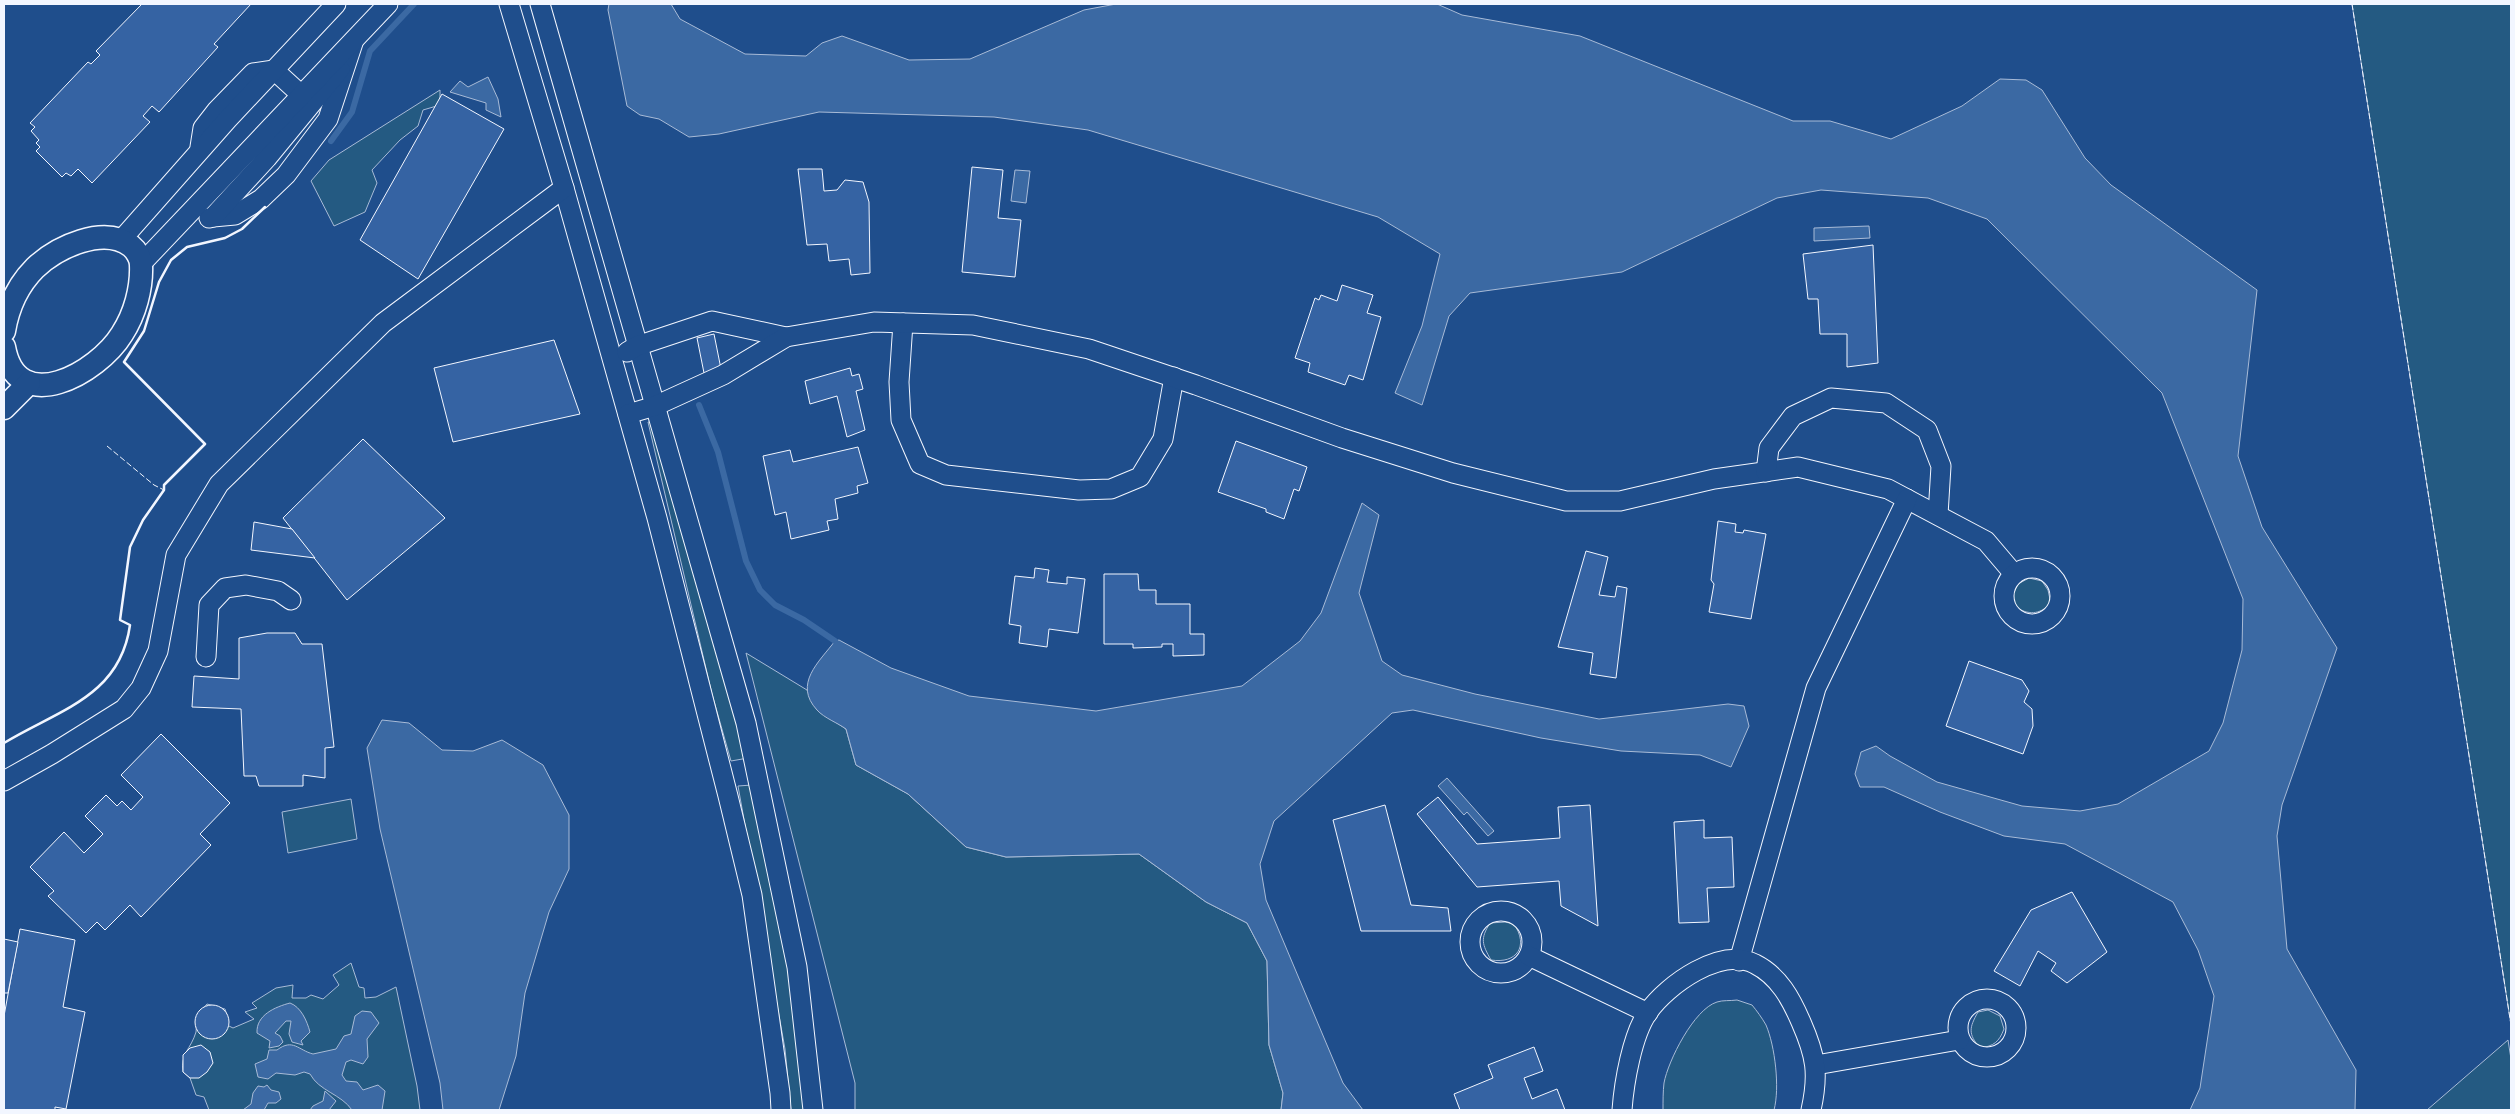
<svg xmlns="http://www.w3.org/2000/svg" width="2515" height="1114" viewBox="0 0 2515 1114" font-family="Cabin,sans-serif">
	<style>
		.green { fill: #245a82; stroke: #a8bbd7 }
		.water { fill: #3b69a3; stroke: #a8bbd7 }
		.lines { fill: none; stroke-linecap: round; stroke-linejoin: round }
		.stream { stroke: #3b69a3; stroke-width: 6 }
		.building { fill: #3563a3; stroke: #f2f6ff }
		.minor-casing { stroke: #f2f6ff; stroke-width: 21 }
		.tertiary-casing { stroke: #f2f6ff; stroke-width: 25 }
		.minor { stroke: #1f4e8c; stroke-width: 19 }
		.tertiary { stroke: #1f4e8c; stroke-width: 22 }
		.fence { stroke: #f2f6ff; stroke-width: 1; stroke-dasharray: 6 2.5; stroke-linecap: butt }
		.wall { stroke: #f2f6ff; stroke-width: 2.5 }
	</style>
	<rect width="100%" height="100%" fill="#1f4e8c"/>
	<g class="green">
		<path d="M2352 4H2511V1025Z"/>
		<path d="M440 90V105L423 110 418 126 400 140 372 170 377 183 365 212 334 226 311 181 329 160Z"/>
		<path d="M648 422H652L748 758 731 761 712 694Z"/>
		<path d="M2029 578 2042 581 2048 590 2051 604C2038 615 2029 615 2015 607L2012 596 2018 584Z"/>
		<path d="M746 653 807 690 817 710 846 729 856 765 908 794 966 847 1006 857 1139 854 1206 902 1247 923 1267 961 1269 1045 1283 1093 1281 1110H855V1083Z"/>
		<path d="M752 785 786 951 807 1110H791L785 1049 738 786Z"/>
		<path d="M351 799 357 839 288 853 282 812Z"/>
		<path d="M1505 922 1514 924C1529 946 1517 964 1491 960 1482 944 1480 939 1490 923Z"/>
		<path d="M351 963 359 987 364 988 365 998 376 997 396 987 417 1086 420 1110H209L204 1097 196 1095 190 1078 183 1072C180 1054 191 1049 196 1032 197 1027 195 1022 197 1017 199 1012 204 1008 207 1004L225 1009 228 1018 227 1025 233 1028 254 1019 245 1012 257 1008 252 1003 276 988 293 985 292 998H306L311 995 323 999 339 985 333 975Z"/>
		<path d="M1737 1000 1752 1005C1757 1011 1762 1018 1766 1025 1775 1046 1780 1088 1774 1110H1663C1663 1101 1663 1091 1664 1083 1668 1061 1694 1009 1717 1002 1723 1000 1730 1001 1737 1000Z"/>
		<path d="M1988 1010 2000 1016 2004 1029C1999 1042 1994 1046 1980 1048 1968 1034 1969 1028 1978 1012Z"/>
		<path d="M2508 1040 2511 1059V1110H2427Z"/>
	</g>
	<g class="water">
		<path d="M609 4H671L680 19 745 54 806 56 822 43 842 36 909 60 970 59 1084 10 1116 4H1437L1462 15 1580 36 1793 121H1830L1891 139 1962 106 2000 79 2026 80 2042 90 2085 158 2111 185 2257 290 2238 456 2262 527 2337 648 2282 805 2277 836 2287 949 2356 1070 2355 1110H2190L2200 1088 2214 996 2198 950 2173 902 2065 844 2004 836 1940 812 1884 787H1860L1855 774 1861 752 1876 746 1890 756 1937 782 2022 806 2080 811 2118 804 2209 751 2223 723 2242 650 2243 599 2162 393 1987 219 1928 198 1821 190 1777 198 1622 272 1470 293 1449 316 1422 405 1395 393 1422 326 1440 254 1378 217 1088 130 994 117 819 112 719 134 689 137 659 119 640 115 627 106 608 10Z"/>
		<path d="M488 77 498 99 501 117 486 110V103L450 92 460 81 468 87Z"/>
		<path d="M1015 170 1030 171 1026 203 1011 201Z"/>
		<path d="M1869 226 1870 238 1814 241V228Z"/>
		<path d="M1362 503 1379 515 1359 593 1382 661 1402 675 1475 694 1599 719 1728 704 1744 706 1749 726 1731 767 1700 755 1621 751 1541 738 1413 710 1392 713 1274 821 1260 864 1266 900 1343 1083 1363 1110H1281L1283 1093 1269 1045 1267 961 1247 923 1206 902 1139 854 1006 857 966 847 908 794 856 765 846 729C838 723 824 718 817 710 793 684 819 662 835 641L839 640 891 668 969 696 1096 711 1242 686 1300 641 1321 613Z"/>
		<path d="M382 720 409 723 442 750 473 751 502 740 543 765 569 815V869L549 912 525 993 516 1056 499 1110H443L440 1083 380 829 367 748Z"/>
		<path d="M1447 778 1494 831 1488 836 1467 812 1464 815 1438 786Z"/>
		<path d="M290 1003C301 1007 307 1021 310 1032L301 1041 303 1045 292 1042 289 1034 291 1021H286L275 1033 280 1036 283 1042 279 1046 269 1048 270 1041 257 1033C256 1015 275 1007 290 1003Z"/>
		<path d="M362 1011 371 1012 379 1023 367 1039 368 1057 363 1064 351 1060 346 1062 342 1075 346 1081 357 1082 363 1090 378 1085 385 1091 382 1110H352C341 1094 319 1091 310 1074L304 1072 295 1075 276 1073 268 1079 258 1077 255 1064 267 1059 269 1050H277C293 1038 298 1050 313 1054L336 1049 344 1036 351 1034 355 1016Z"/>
		<path d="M267 1085 271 1090 279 1092 281 1099 276 1103H268L264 1110H243L251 1104 253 1093 258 1086 264 1087Z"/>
		<path d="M325 1091 336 1101 329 1110H310L313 1106 323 1101Z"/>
	</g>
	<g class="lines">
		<g class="stream">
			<path d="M331 141 352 112 370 51 414 4"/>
			<path d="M699 405 718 452 746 561 760 590 775 605 804 620 835 641"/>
		</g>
	</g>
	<g class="building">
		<path d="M142 4H251L214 44 218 47 159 112 152 106 143 116 150 122 92 183 78 169 71 176 66 173 62 177 36 151 40 147 36 143 39 140 31 131 35 127 30 123 88 62 91 64 100 55 96 51Z"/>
		<path d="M442 94 504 129 418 279 360 240Z"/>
		<path d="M972 167 1003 170 998 218 1021 220 1015 277 962 272Z"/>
		<path d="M798 169H822L824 191 837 190 845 180 863 182 869 202 870 273 851 275 849 259 829 261 827 244 807 245Z"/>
		<path d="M1873 245 1878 363 1847 367V334H1820L1818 299H1808L1803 254Z"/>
		<path d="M1342 285 1373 295 1367 313 1381 317 1363 380 1349 375 1345 385 1308 372 1310 363 1295 358 1315 298 1319 300 1321 295 1337 301Z"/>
		<path d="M714 334 721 369 704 373 697 338Z"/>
		<path d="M554 340 580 414 453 442 434 368Z"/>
		<path d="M850 368 852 376 859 374 863 389 856 391 865 430 847 437 837 396 810 404 805 381Z"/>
		<path d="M363 439 445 518 347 600 283 518Z"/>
		<path d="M1236 441 1307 467 1299 491 1294 489 1284 519 1266 512V509L1218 492Z"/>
		<path d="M858 447 868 483 857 486 858 493 835 499 838 519 827 521 829 530 791 539 786 512 775 515 763 456 790 450 793 462Z"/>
		<path d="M1718 521 1736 524 1735 532 1743 533 1744 530 1766 534 1751 619 1709 612 1714 584 1711 580Z"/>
		<path d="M254 522 292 529 315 558 251 550Z"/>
		<path d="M1586 551 1608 557 1599 595 1615 597 1617 586 1627 588 1616 678 1590 674 1593 653 1558 647Z"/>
		<path d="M1035 568 1049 570 1047 582 1067 584V577L1085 579 1078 633 1049 629 1047 647 1019 643 1021 626 1009 624 1015 576 1034 578Z"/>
		<path d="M1104 574H1138L1139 590H1156V604H1190V634H1204V655L1173 656V644H1162V647L1133 648V644H1104Z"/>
		<path d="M267 633H295L302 644H322L334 747 325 748V778L303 775V786H259L256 776H244L241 709 192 707 194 676 239 679V638Z"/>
		<path d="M1969 661 2022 680 2029 691 2024 702 2032 709 2033 726 2023 754 1946 726Z"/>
		<path d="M161 734 230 803 200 834 211 845 141 917 130 905 105 930 97 922 86 933 48 896 54 891 30 867 64 832 84 853 103 834 85 816 106 795 117 806 122 801 131 810 143 797 121 775Z"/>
		<path d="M1438 797 1477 844 1560 838 1558 807 1590 805 1598 926 1561 906 1559 881 1477 887 1417 814Z"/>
		<path d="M1385 805 1411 905 1448 908 1451 931H1361L1333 820Z"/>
		<path d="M1704 820V838L1732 837 1734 887 1707 888 1709 922 1679 923 1674 822Z"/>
		<path d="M2072 892 2107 952 2067 983 2051 971 2056 963 2038 951 2020 986 1994 971 2031 910Z"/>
		<path d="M20 929 75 940 63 1007 85 1012 66 1109 55 1107V1110H4V1016Z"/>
		<path d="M4 939 18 942 8 993H4Z"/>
		<circle cx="212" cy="1022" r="17"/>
		<path d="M201 1045 210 1052 213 1063 207 1072 199 1078H190L183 1072V1055L190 1048Z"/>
		<path d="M1534 1047 1543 1071 1524 1078 1532 1099 1557 1089 1565 1110H1460L1454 1094 1493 1078 1488 1065Z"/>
	</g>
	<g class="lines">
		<g class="minor-casing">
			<g id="minor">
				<path d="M509 4 564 188 657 518 728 796 752 895 780 1093 781 1110"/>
				<path d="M540 4 746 723 797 967 813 1110"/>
				<path d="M200 147 203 128 217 110 253 73 274 70 309 102"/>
				<path d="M213 217 235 215 261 199 286 175 328 119 353 43"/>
				<path d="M209 218 213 217 267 158 340 69"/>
				<path d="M122 239 228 119 336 4"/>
				<path d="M142 263 388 4"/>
				<path d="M903 323 899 382 901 420 920 464 946 475 1079 490 1111 489 1140 477 1163 439 1174 377"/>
				<path d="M627 352 637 346 712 321 786 337"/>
				<path d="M628 414 655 406 723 375 786 337 874 322 973 325 1089 349 1196 385 1342 438 1453 473 1566 501H1620L1714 479 1798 467 1888 489 1986 541 2014 574"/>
				<path d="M1766 472 1769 448 1793 416 1831 398 1886 403 1927 430 1941 466 1938 515"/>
				<circle cx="2032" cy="596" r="28"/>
				<path d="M206 657 209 605 225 588 246 585 278 591 291 600"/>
				<path d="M4 781 52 754 124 709 141 688 158 651 176 555 219 484 383 323 564 188"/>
				<circle cx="1501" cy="942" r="31"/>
				<path d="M1529 956 1648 1013"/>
				<path d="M1739 961 1816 688 1907 499"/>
				<circle cx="1987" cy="1028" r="29"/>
				<path d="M1816 1065 1959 1040"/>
				<path d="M1622 1110C1624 1083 1632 1035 1648 1012 1667 985 1721 946 1755 964 1779 976 1791 999 1801 1022 1816 1056 1819 1074 1811 1110"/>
			</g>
		</g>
		<g class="tertiary-casing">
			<g id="tertiary">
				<path d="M4 331C8 307 17 286 35 268 57 247 104 225 131 246 136 250 141 258 141 265 142 288 135 314 122 334 98 373 17 419 4 347"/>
				<path d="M4 408 29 383"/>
			</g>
		</g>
		<use href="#minor" class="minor"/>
		<use href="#tertiary" class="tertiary"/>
		<g class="fence">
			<path d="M2352 4 2511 1025"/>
			<path d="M107 446 154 485 164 490"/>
		</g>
		<path class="wall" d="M4 743C58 710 120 697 130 625L120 620 130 547 143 520 164 490V485L205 444 124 362 144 331 159 282 171 260 187 247 225 238 242 229 265 207"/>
	</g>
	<rect width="2515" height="1114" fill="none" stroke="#f2f6ff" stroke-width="10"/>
</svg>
